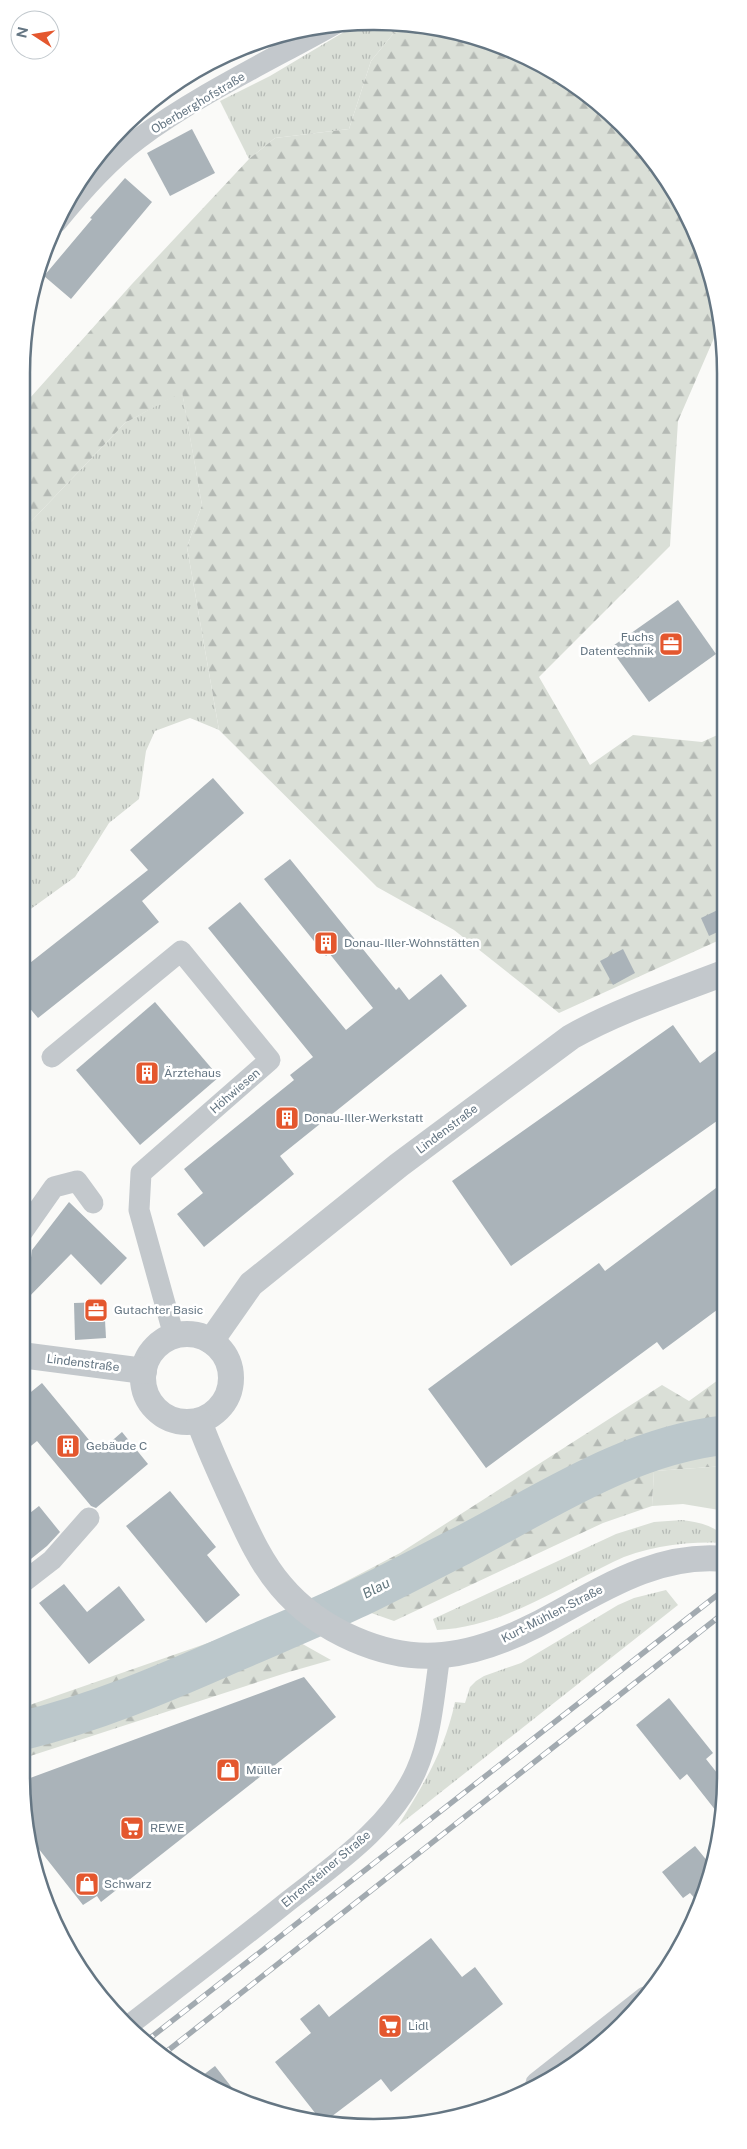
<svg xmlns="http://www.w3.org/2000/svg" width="747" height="2149" viewBox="0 0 747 2149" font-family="'Public Sans',sans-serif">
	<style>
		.grass { fill: url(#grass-tufts) }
		.forest { fill: url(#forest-firs) }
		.garden { fill: #dadfd7 }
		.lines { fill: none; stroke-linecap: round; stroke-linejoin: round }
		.river { stroke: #bbc7cb; stroke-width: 39 }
		.building { fill: #aab3b9 }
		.minor { stroke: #c3c8cc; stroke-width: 21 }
		.tertiary { stroke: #c3c8cc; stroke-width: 26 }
		.rail-casing { stroke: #a2aab0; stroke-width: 5.5 }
		.rail { stroke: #fff; stroke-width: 4; stroke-dasharray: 11; stroke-linecap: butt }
		.labels { text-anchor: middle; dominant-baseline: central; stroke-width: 5; stroke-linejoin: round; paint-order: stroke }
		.street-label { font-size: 12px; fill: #657683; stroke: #fff }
		.poi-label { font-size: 12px; fill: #657683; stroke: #fff; text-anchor: start }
		.water-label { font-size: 14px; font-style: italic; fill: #60757c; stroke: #fff }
		.rim { fill: none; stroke: #657683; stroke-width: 2.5 }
	</style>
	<defs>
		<pattern id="grass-tufts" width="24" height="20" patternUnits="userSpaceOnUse" patternTransform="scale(1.25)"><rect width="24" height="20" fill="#dadfd7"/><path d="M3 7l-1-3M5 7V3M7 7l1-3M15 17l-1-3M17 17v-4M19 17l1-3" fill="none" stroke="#b4b9b4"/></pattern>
		<pattern id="forest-firs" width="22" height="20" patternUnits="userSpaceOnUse" patternTransform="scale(1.25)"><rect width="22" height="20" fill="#dadfd7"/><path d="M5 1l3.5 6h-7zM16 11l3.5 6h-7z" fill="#b4b9b4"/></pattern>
	</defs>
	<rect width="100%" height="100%" fill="#fafaf8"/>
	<g class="grass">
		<path d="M396 22 402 23 371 61 349 129 275 138 249 159 220 101 270 76 359 23Z"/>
		<path d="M182 391 202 505 187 547 219 730 190 718 155 731 146 751 139 799 109 823 75 877 21 916V532L125 423Z"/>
		<path d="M682 1520C698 1522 712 1525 725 1536V1543C689 1541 646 1546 613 1562 557 1589 501 1627 437 1630L433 1619 616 1534 654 1522Z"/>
		<path d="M666 1590 678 1605 398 1826C424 1783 444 1753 455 1702L465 1703 470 1687 476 1681 484 1676 521 1663 618 1605 634 1598Z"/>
	</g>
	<g class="forest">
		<path d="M402 23 464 33 550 69 638 141 690 218 721 322 678 421 670 546 539 677 590 765 633 735 702 742 724 732V938L559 1013 454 930 377 887 219 730 187 547 202 505 182 392 125 423 21 532V408L132 284 249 159 275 138 349 129 371 61Z"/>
		<path d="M725 1375V1466L654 1471 652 1506 603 1523 394 1621 320 1595 400 1553 662 1385 689 1401Z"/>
		<path d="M274 1620 299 1642 331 1660 289 1672 21 1759V1708Z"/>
	</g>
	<path class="garden" d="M725 1466V1511L683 1504 652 1506 654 1471Z"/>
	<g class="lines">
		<path class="river" d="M21 1731C93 1714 163 1684 231 1654 272 1636 314 1619 354 1600 390 1583 425 1564 461 1546 546 1502 627 1446 725 1435"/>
	</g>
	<g class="building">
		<path d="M192 129 215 173 170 196 147 153Z"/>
		<path d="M125 178 152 202 71 299 44 276 92 219 90 218Z"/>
		<path d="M678 600 716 654 649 702 610 648Z"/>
		<path d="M213 778 244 813 142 901 159 922 38 1018 21 998V970L148 870 130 850Z"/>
		<path d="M290 859 396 990 399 987 409 1000 441 974 467 1006 280 1156 294 1174 204 1247 177 1214 203 1193 184 1169 294 1080 290 1075 313 1057 208 928 240 902 346 1030 373 1008 329 953 326 956 264 879Z"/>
		<path d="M724 907V929L709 936 701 918Z"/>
		<path d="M623 949 635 973 613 985 600 961Z"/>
		<path d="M155 1002 219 1077 140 1145 76 1070Z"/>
		<path d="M673 1025 700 1063 724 1045V1116L511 1266 452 1181Z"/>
		<path d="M724 1182 725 1304 663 1350 657 1342 486 1468 428 1389 599 1263 605 1271Z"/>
		<path d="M69 1202 127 1258 101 1285 71 1254 21 1305V1282L29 1273 32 1250Z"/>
		<path d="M104 1302 106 1338 75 1340 74 1303Z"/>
		<path d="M42 1383 99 1452 122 1432 148 1464 96 1508 91 1506 37 1441 21 1454V1400Z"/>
		<path d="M170 1491 216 1547 207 1555 240 1595 206 1623 126 1526Z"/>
		<path d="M39 1506 60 1532 47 1546 21 1567V1520Z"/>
		<path d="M64 1584 87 1612 119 1586 145 1620 89 1664 39 1603Z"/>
		<path d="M304 1677 336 1717 101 1902 97 1896 83 1905 27 1834 22 1781Z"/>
		<path d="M669 1698 713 1753 706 1759 725 1783 720 1816 687 1774 680 1780 636 1725Z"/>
		<path d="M695 1846 713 1868 698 1902 690 1893 683 1898 662 1872Z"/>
		<path d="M431 1938 462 1977 475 1967 503 2004 391 2092 381 2079 323 2123 275 2062 311 2033 300 2019 319 2004 329 2017Z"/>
		<path d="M215 2066 240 2098 217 2091 198 2079Z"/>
	</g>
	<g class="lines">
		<g class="minor">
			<path d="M56 223C80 193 106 163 138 139 197 95 271 60 335 24"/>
			<path d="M52 1057 181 951 270 1060 141 1173 139 1210 174 1336"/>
			<path d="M21 1234 54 1187 77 1181 93 1203"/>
			<path d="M21 1584 52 1560 89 1518"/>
			<path d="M128 2026C181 1985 235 1944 287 1902 334 1865 391 1827 416 1771 432 1735 434 1694 440 1655"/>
			<path d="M536 2083 645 1997"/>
		</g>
		<g class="tertiary">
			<circle cx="187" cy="1378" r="44"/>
			<path d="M211 1341 251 1284 399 1165 571 1037C619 1010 672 993 724 973"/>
			<path d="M21 1355 144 1371"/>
			<path d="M199 1421C207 1444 218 1468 228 1490 244 1524 257 1558 281 1586 318 1630 385 1661 443 1655 476 1652 506 1640 536 1625 595 1594 654 1552 725 1559"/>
		</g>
		<g class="rail-casing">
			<g id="rail">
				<path d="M145 2042 725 1589"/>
				<path d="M161 2056 725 1612"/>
			</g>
		</g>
		<use href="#rail" class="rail"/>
	</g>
	<defs>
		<g id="office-square" transform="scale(1.25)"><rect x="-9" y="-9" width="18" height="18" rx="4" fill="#e4572e" stroke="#fff"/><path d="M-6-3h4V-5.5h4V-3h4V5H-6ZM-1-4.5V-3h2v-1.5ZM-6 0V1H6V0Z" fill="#fff"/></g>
		<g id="building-square" transform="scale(1.25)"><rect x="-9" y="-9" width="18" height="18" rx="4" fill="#e4572e" stroke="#fff"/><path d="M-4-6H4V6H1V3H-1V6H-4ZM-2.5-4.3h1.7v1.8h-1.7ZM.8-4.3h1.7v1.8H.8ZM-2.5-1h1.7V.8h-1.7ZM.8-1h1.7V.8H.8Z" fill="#fff"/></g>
		<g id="shop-square" transform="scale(1.25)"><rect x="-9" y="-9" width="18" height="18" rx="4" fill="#e4572e" stroke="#fff"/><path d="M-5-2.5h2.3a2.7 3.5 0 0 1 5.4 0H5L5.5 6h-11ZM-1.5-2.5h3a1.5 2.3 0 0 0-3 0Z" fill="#fff"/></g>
		<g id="supermarket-square" transform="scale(1.25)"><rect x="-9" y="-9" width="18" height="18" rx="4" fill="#e4572e" stroke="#fff"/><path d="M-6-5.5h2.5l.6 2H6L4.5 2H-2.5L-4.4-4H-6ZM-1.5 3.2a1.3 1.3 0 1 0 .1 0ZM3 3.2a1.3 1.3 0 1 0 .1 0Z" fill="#fff"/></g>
	</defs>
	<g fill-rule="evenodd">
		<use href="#office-square" x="671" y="644"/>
		<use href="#building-square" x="326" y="943"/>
		<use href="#building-square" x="147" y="1073"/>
		<use href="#building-square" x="287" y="1118"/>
		<use href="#office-square" x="96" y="1310"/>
		<use href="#building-square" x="68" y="1446"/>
		<use href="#shop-square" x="228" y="1770"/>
		<use href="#supermarket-square" x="132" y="1828"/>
		<use href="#shop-square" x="87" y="1884"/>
		<use href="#supermarket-square" x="390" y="2026"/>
	</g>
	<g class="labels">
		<g class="street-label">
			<text transform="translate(198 103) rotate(-31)">Oberberghofstraße</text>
			<text transform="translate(235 1091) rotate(-41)">Höhwiesen</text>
			<text transform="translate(447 1129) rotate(-37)">Lindenstraße</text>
			<text transform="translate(83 1363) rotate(7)">Lindenstraße</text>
			<text transform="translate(552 1614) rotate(-27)">Kurt-Mühlen-Straße</text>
			<text transform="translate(326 1869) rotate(-40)">Ehrensteiner Straße</text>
		</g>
		<g class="poi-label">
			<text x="654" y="637" text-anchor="end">Fuchs<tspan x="654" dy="14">Datentechnik</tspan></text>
			<text x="344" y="943">Donau-Iller-Wohnstätten</text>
			<text x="164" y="1073">Ärztehaus</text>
			<text x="304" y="1118">Donau-Iller-Werkstatt</text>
			<text x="114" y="1310">Gutachter Basic</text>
			<text x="86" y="1446">Gebäude C</text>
			<text x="246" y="1770">Müller</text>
			<text x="150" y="1828">REWE</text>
			<text x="104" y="1884">Schwarz</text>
			<text x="408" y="2026">Lidl</text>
		</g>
		<g class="water-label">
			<text transform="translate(376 1588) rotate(-27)">Blau</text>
		</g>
	</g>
	<path d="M0 0H747V2149H0ZM373 30H374A343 343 0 0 1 717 373V1776A343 343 0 0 1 374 2119H373A343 343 0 0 1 30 1776V373A343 343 0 0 1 373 30Z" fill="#fff" fill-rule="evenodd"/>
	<path class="rim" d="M373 30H374A343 343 0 0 1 717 373V1776A343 343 0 0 1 374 2119H373A343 343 0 0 1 30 1776V373A343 343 0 0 1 373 30Z"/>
	<g transform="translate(35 35) rotate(282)"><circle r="24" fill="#ffffff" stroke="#c1c8cd"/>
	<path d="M0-4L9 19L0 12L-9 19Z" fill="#e4572e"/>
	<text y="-8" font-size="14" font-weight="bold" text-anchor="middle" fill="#657683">N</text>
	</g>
</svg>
